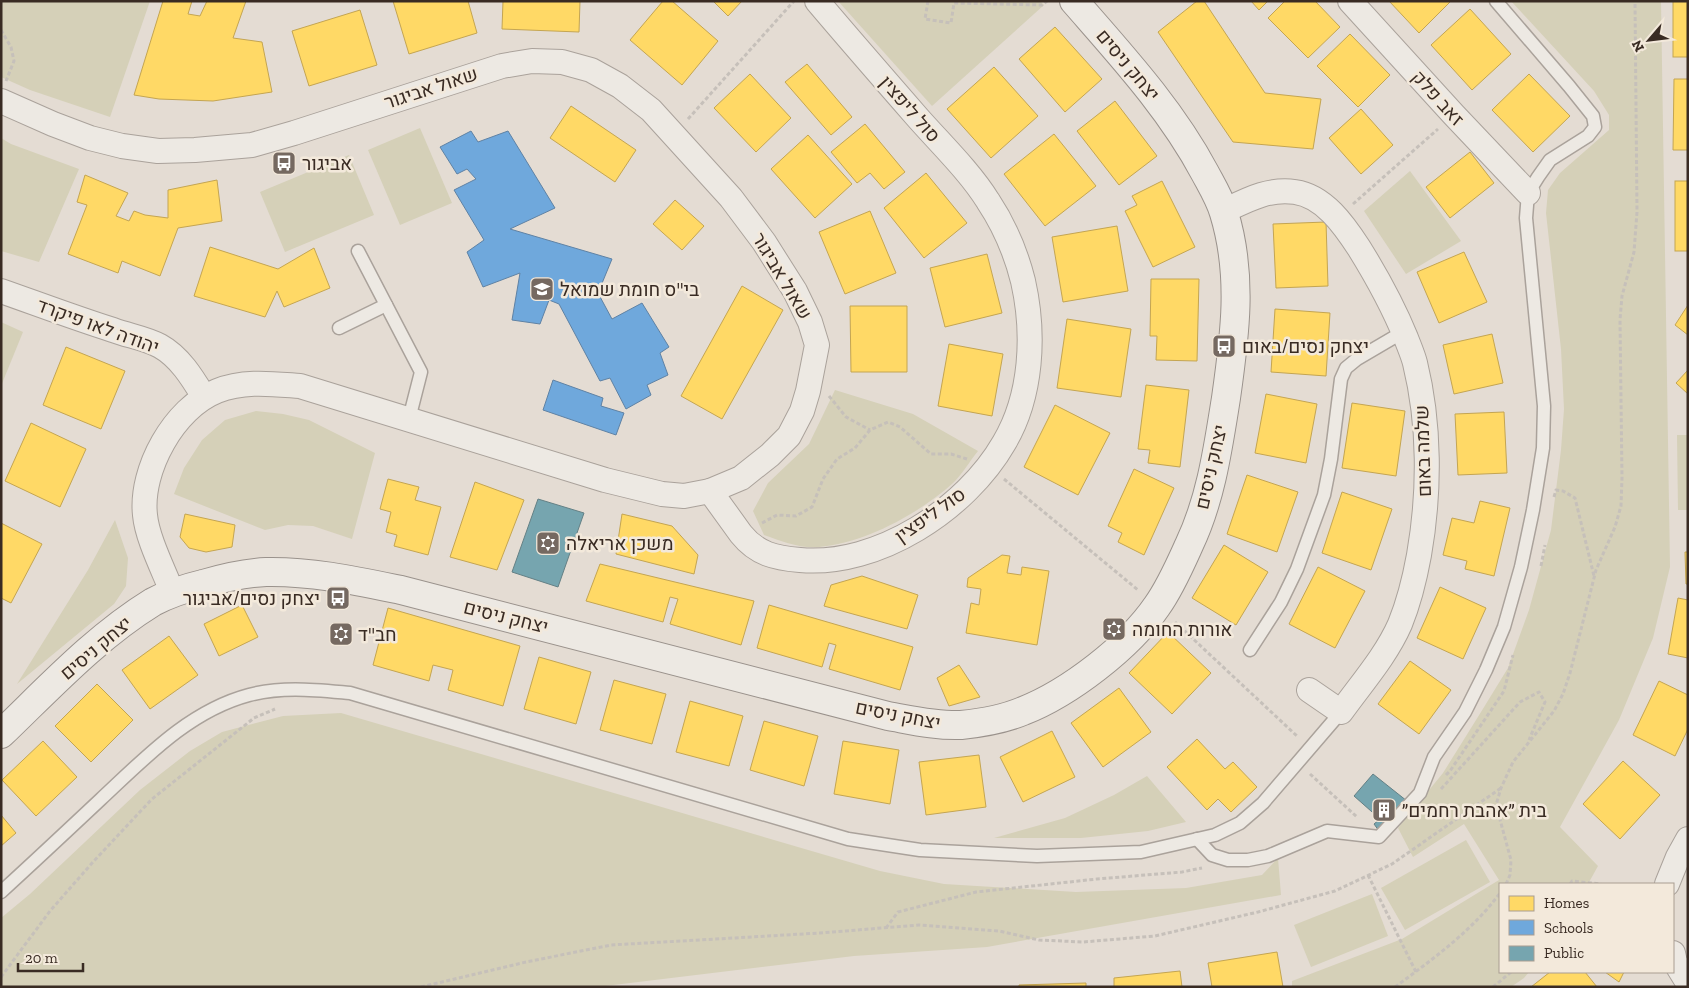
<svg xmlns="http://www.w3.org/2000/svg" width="1689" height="988" viewBox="0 0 1689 988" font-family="'Zilla Slab',Heebo,serif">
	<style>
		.green { fill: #d5d0b8 }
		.homes { fill: #ffd966; stroke: #c4a552 }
		.schools { fill: #6fa8dc; stroke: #5f82a4 }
		.public { fill: #76a5af; stroke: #648085 }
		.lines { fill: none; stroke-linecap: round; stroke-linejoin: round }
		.lane-casing { stroke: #aaa29b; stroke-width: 15 }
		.street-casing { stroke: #aaa29b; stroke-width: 26 }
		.secondary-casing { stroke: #9a928c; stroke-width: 30 }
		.path { stroke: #c6c0ba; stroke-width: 3; stroke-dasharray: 4 2.5; stroke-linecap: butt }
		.lane { stroke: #ede9e3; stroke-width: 12 }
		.street { stroke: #ede9e3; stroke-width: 24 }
		.secondary { stroke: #ede9e3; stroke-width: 28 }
		.labels { text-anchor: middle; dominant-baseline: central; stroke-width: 5; stroke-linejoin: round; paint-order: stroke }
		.street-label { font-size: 19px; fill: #392b23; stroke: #f3e9db }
		.poi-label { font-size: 19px; fill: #392b23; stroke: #f3e9db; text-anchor: start }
	</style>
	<rect width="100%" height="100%" fill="#e4dcd3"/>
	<g class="green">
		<path d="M1 1H150L110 117 30 90 1 77Z"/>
		<path d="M838 1H1040L1044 5 932 106Z"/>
		<path d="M1511 1H1661L1670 567 1653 638 1619 720 1560 827 1598 866 1588 884H1500V972H1529L1524 978 1511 987H1292V981L1402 939 1499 880 1464 824 1413 857 1398 828 1443 773 1481 712 1508 668 1529 610 1551 530 1561 450 1564 409 1561 349 1546 213 1548 190 1560 173 1609 130V115L1594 91Z"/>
		<path d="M420 128 452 203 400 225 368 150Z"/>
		<path d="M1 138 11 144 79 169 39 262 1 251Z"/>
		<path d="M349 155 374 215 285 252 260 192Z"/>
		<path d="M1410 171 1461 241 1406 274 1364 211Z"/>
		<path d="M1 322 23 332 1 386Z"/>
		<path d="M835 390 913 414 978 451C969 462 962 475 952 484 918 514 865 543 819 547 801 549 781 541 764 535L753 511 768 483 809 444Z"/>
		<path d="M256 411 283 414 309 420 375 453 352 539 313 526 288 525 265 530 174 494 184 468 202 440 225 420Z"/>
		<path d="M1677 435H1688V510H1678Z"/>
		<path d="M115 520 128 558 126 586 114 604 17 684 88 570Z"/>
		<path d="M341 713 880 871 944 884 1076 892 1186 888 1262 875 1278 858 1281 895 987 947 854 956 597 987H1V918L30 894 140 790 190 751 222 732 283 716Z"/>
		<path d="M1147 776 1186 822 1148 831 1081 838H994L1065 818 1114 795Z"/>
		<path d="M1466 840 1490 882 1405 930 1381 888Z"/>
		<path d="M1372 894 1388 936 1311 967 1294 925Z"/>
	</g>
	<g class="homes">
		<path d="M163 1H192L188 14 200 16 207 1H246L233 38 262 42 272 92 213 101 159 99 134 95Z"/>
		<path d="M393 1H468L477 33 409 54Z"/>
		<path d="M503 1H580L579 32 502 29Z"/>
		<path d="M663 1H672L718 41 682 85 630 40Z"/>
		<path d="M713 1H742L728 16Z"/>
		<path d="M1197 1H1204L1265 93 1321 99 1313 149 1233 142 1158 32Z"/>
		<path d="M1251 1H1268L1259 10Z"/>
		<path d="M1285 1H1315L1340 27 1308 58 1268 18Z"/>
		<path d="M1389 1H1451L1419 33Z"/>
		<rect x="1673" y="1" width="15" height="56"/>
		<path d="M1470 9 1511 54 1472 90 1431 45Z"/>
		<path d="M360 10 377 65 309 86 292 31Z"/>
		<path d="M1055 27 1102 79 1065 112 1019 59Z"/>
		<path d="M1350 34 1390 75 1358 107 1317 66Z"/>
		<path d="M807 64 852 117 831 135 785 82Z"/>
		<path d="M994 67 1038 116 991 158 947 109Z"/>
		<path d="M750 74 791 118 756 152 714 108Z"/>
		<path d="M1529 74 1570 116 1533 152 1492 110Z"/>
		<path d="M1674 79H1688V150H1673Z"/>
		<path d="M1115 101 1157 156 1119 185 1077 131Z"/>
		<path d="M571 106 636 150 615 182 550 138Z"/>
		<path d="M1361 109 1393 145 1361 174 1329 138Z"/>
		<path d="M865 124 905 172 884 189 870 173 857 183 831 152Z"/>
		<path d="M1054 134 1096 186 1045 226 1004 174Z"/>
		<path d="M808 135 852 184 815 218 771 169Z"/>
		<path d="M1470 152 1494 183 1450 218 1426 187Z"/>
		<path d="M926 173 967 223 924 258 884 208Z"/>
		<path d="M85 175 128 193 116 216 129 221 134 211 145 215 168 218V190L217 180 222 221 178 228 160 276 122 261 118 273 68 254 87 205 77 202Z"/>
		<path d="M1162 181 1195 247 1153 267 1125 211 1137 205 1132 196Z"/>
		<rect x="1675" y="181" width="13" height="70"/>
		<path d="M675 200 704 226 682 250 653 224Z"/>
		<path d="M870 211 896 273 845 294 819 232Z"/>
		<path d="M1326 222 1328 286 1276 288 1273 224Z"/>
		<path d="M1117 226 1128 291 1063 302 1052 237Z"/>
		<path d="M210 247 278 269 314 248 330 288 284 307 277 291 265 317 194 296Z"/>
		<path d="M1464 252 1487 302 1439 323 1417 272Z"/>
		<path d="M987 254 1002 313 945 327 930 268Z"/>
		<path d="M1151 279H1199L1197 361 1156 360 1157 336H1150Z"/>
		<path d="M742 286 783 310 722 419 681 396Z"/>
		<path d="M1688 305V335L1675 325Z"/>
		<path d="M850 306H907V372H851Z"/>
		<path d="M1275 309 1330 313 1326 376 1271 372Z"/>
		<path d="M1067 319 1131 329 1121 397 1057 388Z"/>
		<path d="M1492 334 1503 383 1454 394 1443 345Z"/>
		<path d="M949 344 1003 354 992 416 938 406Z"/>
		<path d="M66 347 125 371 101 429 43 405Z"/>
		<path d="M1688 370V394L1676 383Z"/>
		<path d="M1146 385 1189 390 1180 467 1148 463 1150 450 1138 449Z"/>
		<path d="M1266 394 1317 404 1306 463 1255 453Z"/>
		<path d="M1352 403 1405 411 1396 476 1342 468Z"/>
		<path d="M1055 405 1110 433 1078 495 1024 467Z"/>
		<path d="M1504 412 1507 473 1458 475 1455 414Z"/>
		<path d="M31 423 86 449 60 507 5 481Z"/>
		<path d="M1134 469 1174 488 1144 555 1118 542 1122 533 1108 526Z"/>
		<path d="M1247 475 1298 492 1277 552 1227 534Z"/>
		<path d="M388 479 419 487 415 500 441 507 428 555 394 546 397 535 386 532 391 512 380 509Z"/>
		<path d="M475 482 524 500 497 570 450 557Z"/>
		<path d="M1342 492 1392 509 1371 570 1322 553Z"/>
		<path d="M1480 501 1510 508 1494 576 1465 569 1467 561 1443 555 1452 518 1474 523Z"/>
		<path d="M185 514 235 525 232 547 206 552 189 548 180 537Z"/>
		<path d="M622 514 672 526 698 555 694 574 616 554Z"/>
		<path d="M1 523 42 544 11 603 1 598Z"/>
		<path d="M1224 545 1268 572 1236 625 1192 598Z"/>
		<path d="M1685 552H1688V584H1686Z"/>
		<path d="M1002 555 1010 556 1007 573 1021 575 1022 567 1049 571 1037 645 966 633 971 603 979 605 981 589 967 587 968 578Z"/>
		<path d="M600 564 754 601 741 645 670 624 678 599 670 597 663 622 586 601Z"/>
		<path d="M1318 567 1365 591 1335 648 1289 624Z"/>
		<path d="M862 576 918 595 907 629 824 606 831 585Z"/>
		<path d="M1440 587 1486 608 1463 659 1417 638Z"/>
		<path d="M1678 598 1688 600V658L1668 654Z"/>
		<path d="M242 605 258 637 219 656 204 624Z"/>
		<path d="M769 605 913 647 900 690 829 669 836 645 829 643 822 667 757 648Z"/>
		<path d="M388 608 520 646 503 706 448 690 453 670 433 665 429 681 373 665Z"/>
		<path d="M1168 632 1211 673 1172 714 1129 673Z"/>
		<path d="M169 636 198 675 150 709 122 670Z"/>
		<path d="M539 657 591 672 576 724 524 709Z"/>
		<path d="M1410 661 1451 690 1419 734 1378 704Z"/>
		<path d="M959 665 980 697 949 706 937 678Z"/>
		<path d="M614 680 666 694 652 744 600 730Z"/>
		<path d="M1659 681 1688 695V729L1675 756 1633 735Z"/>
		<path d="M97 684 133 720 91 762 55 726Z"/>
		<path d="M1119 688 1151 732 1103 767 1071 723Z"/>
		<path d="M690 701 743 716 729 766 676 752Z"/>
		<path d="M764 721 818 736 804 786 750 770Z"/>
		<path d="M1052 731 1075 777 1023 802 1000 757Z"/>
		<path d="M1197 739 1225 769 1233 762 1257 787 1231 812 1218 799 1207 810 1167 767Z"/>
		<path d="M43 741 77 777 36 816 2 780Z"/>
		<path d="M843 741 899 750 890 804 834 794Z"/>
		<path d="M979 755 986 807 926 815 919 762Z"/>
		<path d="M1623 761 1660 795 1620 839 1583 804Z"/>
		<path d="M1 815 16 833 1 846Z"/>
		<path d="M1277 952 1283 987H1212L1208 963Z"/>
		<path d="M1180 971 1182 987H1114V978Z"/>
		<path d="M1550 972H1585L1597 987H1531Z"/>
		<path d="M1605 972H1624L1619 982Z"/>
		<path d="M1086 983V987H1019V985Z"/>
	</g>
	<g class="schools">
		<path d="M471 131 478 142 508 131 555 208 510 229 612 259 598 293 612 319 642 303 669 347 660 353 668 375 647 385 651 395 626 409 610 378 600 381 559 304 549 300 540 324 512 320 520 273 483 287 467 252 484 240 454 190 476 179 467 169 457 174 440 147Z"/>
		<path d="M553 380 603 398 601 406 624 413 616 435 543 410Z"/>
	</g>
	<g class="public">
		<path d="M538 499 584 513 558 587 512 572Z"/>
		<path d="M1373 774 1407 801 1379 831 1374 824 1380 819 1354 796Z"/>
	</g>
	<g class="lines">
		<g class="lane-casing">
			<g id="lane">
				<path d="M358 251 421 372 409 419"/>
				<path d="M339 328 386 305"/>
				<path d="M1250 650 1281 602 1297 569 1324 495 1331 459 1341 379 1346 368 1357 359 1403 332"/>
				<path d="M1197 839 1212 855 1228 860H1248L1268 856 1327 831 1379 837 1420 793 1434 757 1465 712 1486 670 1504 627 1521 567 1533 510 1543 448 1544 406 1526 218 1528 193 1538 177 1550 160 1588 136 1595 127 1593 116 1569 86 1496 1"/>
				<path d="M1 892C35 861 68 830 101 799 145 758 189 711 249 695 283 686 316 690 350 693L848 839 920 850 1037 856 1141 852 1215 835 1240 823 1263 803 1341 712"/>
			</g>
		</g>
		<g class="street-casing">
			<g id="street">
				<path d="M1350 1 1454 115 1528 193"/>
				<path d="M1 101 53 124 90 138 122 146 158 151 195 150 252 145 294 133 502 66 532 61 562 62 591 70 620 86 651 110 731 198 764 242 795 291 810 322 817 345 808 391 802 411 789 436 770 455 741 478 710 491 684 496 662 494 605 480 300 386C273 384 244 380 217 391 174 408 140 470 145 515 147 538 164 571 173 594"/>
				<path d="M1224 211C1247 200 1269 188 1295 192 1324 196 1344 225 1359 248 1377 277 1393 306 1406 338 1409 346 1413 355 1415 363 1430 424 1430 492 1419 555 1415 577 1409 602 1400 624 1386 656 1361 684 1341 712L1309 690"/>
				<path d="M1 291C38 304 75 318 113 330 129 336 145 338 160 346 180 357 193 379 204 397"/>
				<path d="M710 491 741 534C757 554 775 558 800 560 878 567 966 509 1004 443 1032 396 1035 334 1023 281 1016 253 1004 225 988 201 970 172 941 144 918 118 884 79 850 40 817 1"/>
				<path d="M1667 884 1678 857 1688 839"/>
				<path d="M1673 953 1675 962 1688 983"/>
			</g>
		</g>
		<g class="secondary-casing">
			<path id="secondary" d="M1 734C49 688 96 637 153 602 168 594 186 588 203 584 223 578 245 573 266 572 311 571 357 581 401 590L888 716C911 720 936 726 961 725 981 723 1004 719 1023 711 1069 693 1129 647 1157 606 1170 588 1180 565 1189 545 1211 499 1218 448 1226 398 1235 335 1243 275 1224 213 1220 199 1212 186 1205 173 1171 109 1121 55 1074 1"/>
		</g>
		<g class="path">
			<path d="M928 1 925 19 951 23 954 3 1042 5 1047 1"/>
			<path d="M1 30 11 47 14 61 6 81"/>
			<path d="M688 119 794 1"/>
			<path d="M1353 204 1438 129"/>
			<path d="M829 396 846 417 870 430"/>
			<path d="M1004 479 1138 590"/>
			<path d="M1554 497 1556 490 1563 491 1575 498 1594 576"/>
			<path d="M762 523 777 515 796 516 812 507 823 479 837 459 855 448 870 430 888 422 900 427 931 454H951L967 459"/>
			<path d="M1541 566 1545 545"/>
			<path d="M1175 622 1298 737"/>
			<path d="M1310 774 1357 817"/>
			<path d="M1446 775 1450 771 1504 691 1513 655"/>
			<path d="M1441 789 1520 702 1539 692 1545 702 1529 740"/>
			<path d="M1368 875 1416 972"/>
			<path d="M1506 884 1510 875 1511 860 1496 805 1501 788 1513 762 1554 711 1563 694 1570 673 1596 570 1615 527 1621 506 1622 478 1620 320 1622 296 1634 252 1637 212 1635 1"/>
			<path d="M1570 884 1572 881 1601 884"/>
			<path d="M886 928 898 912 976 892 1097 879 1182 872 1202 868"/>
			<path d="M1 977 50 911 93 862 152 799 254 718 275 709"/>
			<path d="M421 987 526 962 611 945 820 933 919 925 999 931 1039 940 1083 942 1155 936 1258 912 1335 891 1392 864 1501 788"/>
			<path d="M1395 987C1433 959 1472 931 1500 893"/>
			<path d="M1493 987 1511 972"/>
		</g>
		<use href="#lane" class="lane"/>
		<use href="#street" class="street"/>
		<use href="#secondary" class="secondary"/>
	</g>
	<defs>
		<g id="bus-square" transform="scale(1.25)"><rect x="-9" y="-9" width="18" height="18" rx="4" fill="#756961" stroke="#f3e9db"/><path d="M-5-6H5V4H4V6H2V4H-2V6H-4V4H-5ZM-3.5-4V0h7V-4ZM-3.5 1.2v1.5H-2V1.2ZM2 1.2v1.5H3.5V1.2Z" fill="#fff"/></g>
		<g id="school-square" transform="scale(1.25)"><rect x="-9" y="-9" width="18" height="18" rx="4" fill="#756961" stroke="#f3e9db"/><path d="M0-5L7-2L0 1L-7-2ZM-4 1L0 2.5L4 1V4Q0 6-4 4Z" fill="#fff"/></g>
		<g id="synagogue-square" transform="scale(1.25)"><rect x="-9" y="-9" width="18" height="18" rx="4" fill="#756961" stroke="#f3e9db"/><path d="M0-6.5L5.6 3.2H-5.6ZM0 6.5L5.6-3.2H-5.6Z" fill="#fff"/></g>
		<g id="building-square" transform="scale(1.25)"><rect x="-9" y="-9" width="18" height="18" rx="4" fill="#756961" stroke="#f3e9db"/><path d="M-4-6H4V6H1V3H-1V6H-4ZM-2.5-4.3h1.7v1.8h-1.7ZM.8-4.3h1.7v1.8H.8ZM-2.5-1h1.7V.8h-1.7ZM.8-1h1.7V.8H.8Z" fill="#fff"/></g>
	</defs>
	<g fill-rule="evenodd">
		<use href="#bus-square" x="284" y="163"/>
		<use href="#school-square" x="542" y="289"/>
		<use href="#bus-square" x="1224" y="346"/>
		<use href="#synagogue-square" x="548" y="543"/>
		<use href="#bus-square" x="338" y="598"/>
		<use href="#synagogue-square" x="1114" y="629"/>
		<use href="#synagogue-square" x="341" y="634"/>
		<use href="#building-square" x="1384" y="810"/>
	</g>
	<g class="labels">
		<g class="street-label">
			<text transform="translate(1128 65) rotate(50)">יצחק ניסים</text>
			<text transform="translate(431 88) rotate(-18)">שאול אביגור</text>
			<text transform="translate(1438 98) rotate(48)">זאב פלק</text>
			<text transform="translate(910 109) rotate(49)">סול ליפצין</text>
			<text transform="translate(782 276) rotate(59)">שאול אביגור</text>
			<text transform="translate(98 326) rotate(20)">יהודה לאו פיקרד</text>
			<text transform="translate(1423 451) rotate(-92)">שלמה באום</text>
			<text transform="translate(1211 467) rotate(-77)">יצחק ניסים</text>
			<text transform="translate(930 515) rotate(-35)">סול ליפצין</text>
			<text transform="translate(506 617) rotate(14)">יצחק ניסים</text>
			<text transform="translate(96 648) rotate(-40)">יצחק ניסים</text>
			<text transform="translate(898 715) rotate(11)">יצחק ניסים</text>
		</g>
		<g class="poi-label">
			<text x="302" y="163">אביגור</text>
			<text x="560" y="289">בי"ס חומת שמואל</text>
			<text x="1242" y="346">יצחק נסים/באום</text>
			<text x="566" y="543">משכן אריאלה</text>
			<text x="320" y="598" text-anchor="end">יצחק נסים/אביגור</text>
			<text x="1132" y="629">אורות החומה</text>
			<text x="358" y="634">חב"ד</text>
			<text x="1402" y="810">בית ״אהבת רחמים״</text>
		</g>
	</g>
	<rect width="1689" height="988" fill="none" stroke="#392b23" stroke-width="5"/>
	<rect x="1499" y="883" width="175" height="90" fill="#f3e9db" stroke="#a99d91"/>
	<rect x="1509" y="896" width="25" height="15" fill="#ffd966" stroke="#a99d91"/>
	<text x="1544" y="908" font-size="15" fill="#392b23">Homes</text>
	<rect x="1509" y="920" width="25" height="15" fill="#6fa8dc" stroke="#a99d91"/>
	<text x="1544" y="933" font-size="15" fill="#392b23">Schools</text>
	<rect x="1509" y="946" width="25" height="15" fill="#76a5af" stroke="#a99d91"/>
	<text x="1544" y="958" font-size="15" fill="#392b23">Public</text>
	<g transform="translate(1649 40) rotate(242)" stroke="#f3e9db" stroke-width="4" paint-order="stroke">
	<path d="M0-4L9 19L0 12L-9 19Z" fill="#392b23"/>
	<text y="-8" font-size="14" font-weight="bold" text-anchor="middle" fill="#392b23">N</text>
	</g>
	<path d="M18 963v8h65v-8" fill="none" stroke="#392b23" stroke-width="2.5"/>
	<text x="25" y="963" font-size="15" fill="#392b23" stroke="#f3e9db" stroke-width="4" paint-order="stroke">20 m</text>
</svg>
